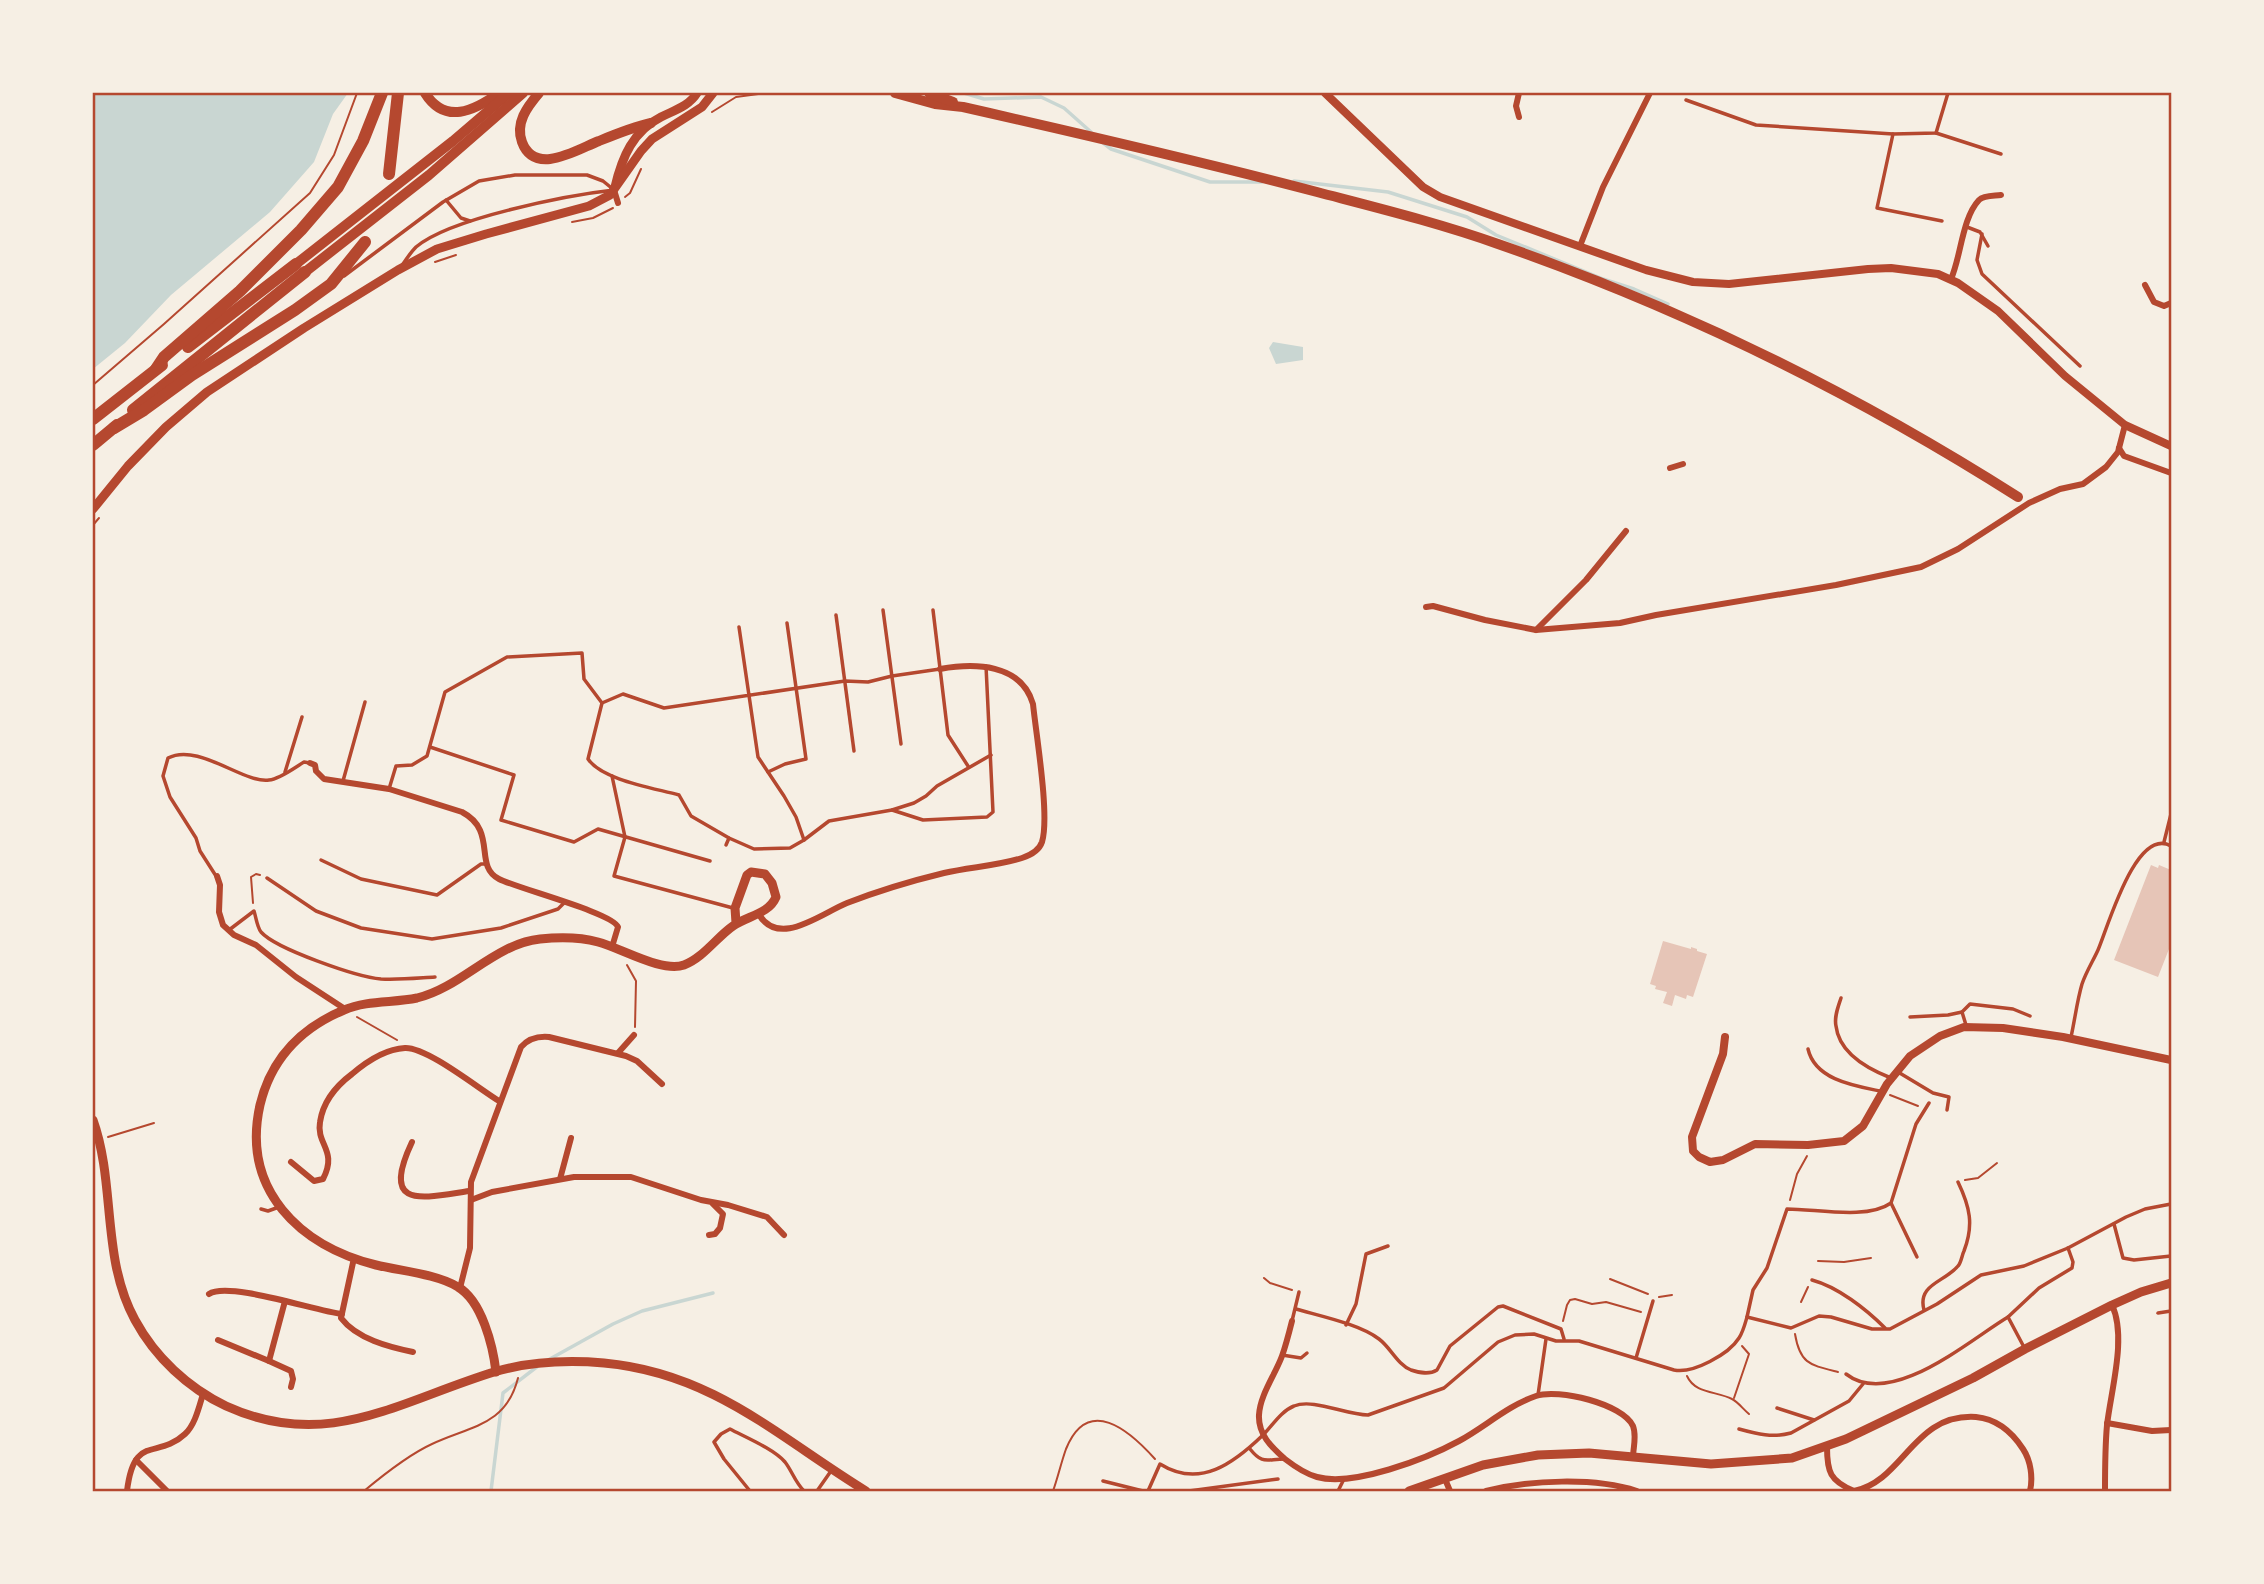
<svg xmlns="http://www.w3.org/2000/svg" width="2264" height="1584" viewBox="0 0 2264 1584" font-family="'Times New Roman',serif">
	<style>
		.water { fill: #c9d6d2 }
		.lines { fill: none; stroke-linecap: round; stroke-linejoin: round }
		.stream { stroke: #c9d6d2; stroke-width: 3.5 }
		.building { fill: #e6c5b7 }
		.path { stroke: #b5482f; stroke-width: 2 }
		.service { stroke: #b5482f; stroke-width: 3.5 }
		.minor { stroke: #b5482f; stroke-width: 6 }
		.tertiary { stroke: #b5482f; stroke-width: 8 }
		.secondary { stroke: #b5482f; stroke-width: 9 }
		.primary { stroke: #b5482f; stroke-width: 10 }
		.trunk { stroke: #b5482f; stroke-width: 10 }
		.motorway { stroke: #b5482f; stroke-width: 12 }
		.neatline { fill: none; stroke: #b5482f; stroke-width: 2.5 }
	</style>
	<rect width="100%" height="100%" fill="#f6efe4"/>
	<g class="water">
		<path d="M93 93H348L333 114 314 162 270 212 171 295 125 343 93 369Z"/>
		<path d="M1273 342 1303 347V360L1276 364 1269 348Z"/>
	</g>
	<g class="lines">
		<g class="stream">
			<path d="M964 93 984 99 1041 97 1064 108 1091 132"/>
			<path d="M1102 142 1111 149 1210 182H1262"/>
			<path d="M1294 181 1388 192 1467 217 1496 235 1603 279 1634 289 1668 304"/>
			<path d="M548 1360 613 1324 642 1311 713 1293"/>
			<path d="M491 1491 503 1393 538 1366"/>
		</g>
	</g>
	<g class="building">
		<path d="M2151 865 2158 868 2159 865 2171 870V944L2158 977 2114 960Z"/>
		<path d="M1663 941 1691 949V947L1697 949V951L1707 954 1693 997 1687 995 1686 999 1675 995 1672 1006 1663 1003 1667 992 1655 989 1656 986 1650 984Z"/>
	</g>
	<g class="lines">
		<g class="path">
			<path d="M712 112 736 97 766 93"/>
			<path d="M625 197 630 193 641 169"/>
			<path d="M572 222 593 218 613 208"/>
			<path d="M435 262 456 255"/>
			<path d="M93 385 164 324 310 193 334 155 357 93"/>
			<path d="M93 525 99 518"/>
			<path d="M253 903 251 877 256 874 260 875"/>
			<path d="M627 965 636 981 635 1027"/>
			<path d="M357 1017 397 1040"/>
			<path d="M1890 1095 1918 1106"/>
			<path d="M108 1137 154 1123"/>
			<path d="M1965 1180 1978 1178 1997 1163"/>
			<path d="M1790 1200 1797 1174 1807 1156"/>
			<path d="M1818 1261 1844 1262 1871 1258"/>
			<path d="M1264 1278 1270 1283 1292 1290"/>
			<path d="M1610 1279 1648 1294"/>
			<path d="M1659 1297 1672 1295"/>
			<path d="M1801 1302 1808 1287"/>
			<path d="M1563 1321 1567 1305 1570 1300 1575 1299 1592 1304 1606 1302 1641 1312"/>
			<path d="M1795 1334C1800 1364 1810 1365 1838 1372"/>
			<path d="M1687 1376C1695 1394 1717 1391 1732 1399 1738 1402 1743 1409 1749 1414"/>
			<path d="M1734 1398 1749 1354 1742 1346"/>
			<path d="M364 1491C382 1476 410 1454 432 1444 470 1426 506 1426 518 1378"/>
			<path d="M1053 1491C1058 1477 1061 1463 1066 1449 1088 1395 1129 1430 1155 1459"/>
		</g>
		<g class="service">
			<path d="M1686 100 1756 125 1893 134"/>
			<path d="M1936 133 2001 154"/>
			<path d="M446 200 461 218 470 221"/>
			<path d="M1942 221 1877 208 1893 134 1936 133 1948 93"/>
			<path d="M1967 227 1980 232 1988 246"/>
			<path d="M1982 234 1977 260 1982 274 2080 366"/>
			<path d="M344 276 443 202 479 181 515 175H587L603 181 614 190C569 195 450 218 416 247 411 252 407 258 403 264"/>
			<path d="M883 610 901 744"/>
			<path d="M933 610 948 735 968 766"/>
			<path d="M836 615 854 751"/>
			<path d="M739 627 758 757 784 796 796 817 804 840 790 848 754 849 729 838 691 816 679 795C654 788 602 780 588 759L602 703 623 694 664 708 845 681 868 682 892 676 940 669"/>
			<path d="M430 747 514 775 501 820 574 842 598 829 710 861"/>
			<path d="M285 772 302 717"/>
			<path d="M768 772 785 764 806 759 787 623"/>
			<path d="M612 776 625 837 614 876 733 908"/>
			<path d="M343 781 365 702"/>
			<path d="M389 789 396 766 412 765 427 756 445 692 507 657 582 653 584 679 602 703"/>
			<path d="M892 810 923 820 987 817 993 812 986 666"/>
			<path d="M804 840 829 821 892 810 914 803 926 796 937 786 991 755"/>
			<path d="M2164 842 2171 814"/>
			<path d="M726 845 729 838"/>
			<path d="M321 860 361 879 437 895 481 864H486"/>
			<path d="M216 876 200 851 196 838 170 797 163 776 168 758C198 742 244 784 269 780 280 779 294 768 304 762L310 763"/>
			<path d="M267 878 316 911 361 928 432 939 501 928 558 909 564 903"/>
			<path d="M229 930 254 911C256 917 257 927 261 932 276 949 357 977 381 979 399 980 418 978 435 977"/>
			<path d="M1841 998C1838 1007 1834 1017 1836 1026 1839 1053 1868 1069 1891 1078"/>
			<path d="M1910 1017 1948 1015 1962 1012"/>
			<path d="M1966 1025 1962 1012 1970 1004 2013 1009 2030 1016"/>
			<path d="M2071 1037C2075 1019 2077 1001 2082 984 2086 972 2093 961 2098 950 2108 927 2136 826 2171 846"/>
			<path d="M1808 1049C1815 1080 1855 1086 1880 1091"/>
			<path d="M1898 1072 1933 1093 1949 1097 1947 1110"/>
			<path d="M1891 1203 1917 1257"/>
			<path d="M261 1209 268 1211 279 1207"/>
			<path d="M2114 1224 2123 1258 2134 1260 2171 1256"/>
			<path d="M1812 1280C1838 1287 1866 1309 1885 1328"/>
			<path d="M1296 1309C1320 1316 1359 1324 1379 1339 1391 1348 1397 1364 1411 1370 1420 1373 1429 1375 1437 1370L1450 1346 1498 1307 1503 1306 1561 1329 1564 1339"/>
			<path d="M1924 1310C1917 1284 1945 1282 1958 1266 1961 1263 1962 1255 1964 1251 1974 1225 1970 1207 1958 1182"/>
			<path d="M2158 1313 2171 1311"/>
			<path d="M1747 1317 1753 1290 1767 1268 1787 1209C1817 1209 1867 1220 1891 1203L1916 1124 1929 1103"/>
			<path d="M2008 1317 2039 1288 2072 1268 2073 1262 2068 1248"/>
			<path d="M1292 1321 1299 1292"/>
			<path d="M1346 1325 1356 1304 1366 1254 1388 1246"/>
			<path d="M1282 1355 1301 1358 1307 1353"/>
			<path d="M1636 1358 1653 1301"/>
			<path d="M1846 1374C1891 1409 1968 1341 2008 1317L2025 1349"/>
			<path d="M1538 1395 1546 1339"/>
			<path d="M1777 1408 1814 1420"/>
			<path d="M1739 1429C1757 1434 1773 1438 1791 1433L1849 1401 1863 1384"/>
			<path d="M1250 1449C1263 1465 1266 1459 1285 1459"/>
			<path d="M1103 1481 1143 1491"/>
			<path d="M750 1491 724 1459 714 1442 721 1434 730 1429C745 1437 774 1449 785 1462 792 1471 795 1482 804 1491"/>
			<path d="M817 1491 831 1471"/>
			<path d="M1148 1491 1160 1464C1200 1489 1234 1463 1263 1435 1272 1426 1281 1411 1294 1406 1313 1398 1346 1415 1368 1415L1444 1388 1498 1342 1515 1335 1534 1334 1556 1341H1579L1674 1370C1693 1374 1729 1354 1739 1338 1743 1332 1745 1324 1747 1317L1791 1328 1819 1316 1831 1317 1872 1329H1890L1937 1304 1981 1275 2024 1266 2068 1248 2126 1217 2145 1209 2171 1204"/>
			<path d="M1189 1491 1278 1479"/>
			<path d="M1338 1491 1344 1479"/>
		</g>
		<g class="minor">
			<path d="M1519 117 1516 106 1519 93"/>
			<path d="M614 190 618 203"/>
			<path d="M1580 246 1603 187 1650 93"/>
			<path d="M1951 279C1961 257 1962 218 1979 200 1984 195 1994 196 2001 195"/>
			<path d="M2145 285 2154 302 2164 306 2171 303"/>
			<path d="M2119 448 2124 456 2171 473"/>
			<path d="M1670 468 1683 464"/>
			<path d="M1426 607 1433 606 1485 620 1536 630 1620 623 1656 615 1836 585 1921 567 1958 549 2029 503 2060 489 2083 484 2106 467 2118 452 2125 425"/>
			<path d="M1536 630 1586 580 1626 531"/>
			<path d="M310 763 315 765 316 771 324 779 389 789 462 812C498 831 473 866 499 879 519 889 613 913 618 927L612 947"/>
			<path d="M217 876 220 885 219 912 223 925 234 935 256 945 296 977 345 1009"/>
			<path d="M758 913C778 949 820 914 847 903 878 891 911 881 944 873 969 867 997 866 1022 858 1031 855 1039 851 1042 842 1050 816 1036 734 1033 704 1021 663 974 663 940 669"/>
			<path d="M618 1053 634 1035"/>
			<path d="M412 1142C380 1210 422 1198 469 1191"/>
			<path d="M291 1162 314 1181 323 1179C338 1150 316 1145 320 1122 323 1102 336 1086 352 1074 366 1062 386 1049 405 1048 427 1047 479 1089 499 1101"/>
			<path d="M560 1179 571 1138"/>
			<path d="M471 1200 492 1192 574 1177H631L701 1200 728 1205 767 1217 784 1235"/>
			<path d="M709 1235 715 1234 720 1228 723 1214 713 1204"/>
			<path d="M354 1258 341 1318C357 1339 389 1347 413 1352"/>
			<path d="M460 1288 470 1248 471 1182 521 1047C529 1038 538 1036 549 1037L626 1056 637 1061 662 1084"/>
			<path d="M209 1294C228 1281 316 1311 342 1314"/>
			<path d="M1292 1321C1289 1333 1286 1345 1282 1356 1275 1375 1260 1395 1259 1415 1258 1434 1271 1447 1285 1459 1294 1466 1306 1474 1317 1477 1353 1487 1426 1459 1459 1441 1485 1427 1507 1406 1536 1396 1558 1388 1623 1404 1633 1426 1637 1436 1633 1448 1633 1458"/>
			<path d="M218 1340 269 1361 285 1301"/>
			<path d="M269 1361 291 1371 293 1379 291 1387"/>
			<path d="M2107 1423 2152 1431 2171 1430"/>
			<path d="M1827 1447C1827 1472 1830 1481 1854 1491 1904 1481 1913 1413 1976 1417 1997 1419 2012 1432 2023 1449 2031 1461 2033 1478 2030 1491"/>
			<path d="M136 1460 167 1491"/>
			<path d="M1445 1479 1450 1491"/>
			<path d="M127 1491C134 1433 157 1460 185 1434 195 1425 199 1407 203 1394"/>
			<path d="M1486 1491C1530 1480 1594 1477 1637 1491"/>
			<path d="M2105 1491C2105 1469 2105 1447 2107 1425 2111 1390 2127 1337 2112 1305"/>
		</g>
		<g class="tertiary">
			<path d="M1325 93 1423 187 1440 197 1646 270 1693 282 1729 284 1868 269 1891 268 1938 274 1958 283 1998 311 2065 376 2125 425 2171 446"/>
			<path d="M1725 1037 1723 1054 1692 1137 1693 1151 1699 1157 1710 1162 1723 1160 1755 1144 1808 1145 1844 1141 1863 1126 1887 1084 1910 1056 1940 1036 1964 1027 2003 1028 2063 1037 2171 1060"/>
		</g>
		<g class="secondary">
			<path d="M615 187C622 157 633 131 661 117 675 110 689 106 697 93"/>
			<path d="M93 509 128 466 166 427 207 392 304 328 398 270 437 249 486 234 589 206 610 195 641 151 652 139 702 107 713 93"/>
			<path d="M93 1120C116 1184 101 1258 135 1320 155 1357 188 1388 226 1406 327 1452 397 1402 494 1372 528 1362 568 1360 604 1363 713 1373 778 1437 866 1491"/>
			<path d="M496 1372C493 1346 482 1301 458 1287 437 1274 401 1271 376 1265 300 1246 241 1190 260 1105 271 1059 301 1028 344 1010 367 1000 393 1003 417 998 462 987 494 944 540 939 559 937 580 937 598 942 621 948 662 973 684 965 703 958 717 937 733 926 747 916 769 914 776 897L772 883 765 874 751 872 747 875 735 908 736 923"/>
			<path d="M1409 1491 1483 1465 1538 1455 1589 1453 1711 1464 1792 1458 1846 1439 1973 1378 2025 1349 2112 1305 2141 1292 2171 1283"/>
		</g>
		<g class="primary">
			<path d="M895 93 935 104 963 107C1082 134 1200 161 1317 192 1378 208 1439 223 1498 244 1679 307 1856 394 2018 497"/>
			<path d="M929 93 953 102"/>
		</g>
		<g class="trunk">
			<path d="M425 93C445 125 474 111 499 93"/>
			<path d="M539 93C527 107 515 123 522 142 535 177 578 149 599 141 616 134 633 127 651 123"/>
			<path d="M296 264 453 141 509 93"/>
			<path d="M305 272 429 175 523 93"/>
		</g>
		<g class="motorway">
			<path d="M389 174 398 93"/>
			<path d="M188 347 296 264"/>
			<path d="M156 369 164 357 240 291 301 230 338 187 363 141 382 93"/>
			<path d="M133 410 305 272"/>
			<path d="M93 419 162 365"/>
			<path d="M114 428 144 410 192 375 295 310 331 284 365 242"/>
			<path d="M93 445 117 425"/>
		</g>
	</g>
	<rect width="2264" height="1584" fill="none" stroke="#f6efe4" stroke-width="189"/>
	<rect x="94" y="94" width="2076" height="1396" class="neatline"/>
</svg>
